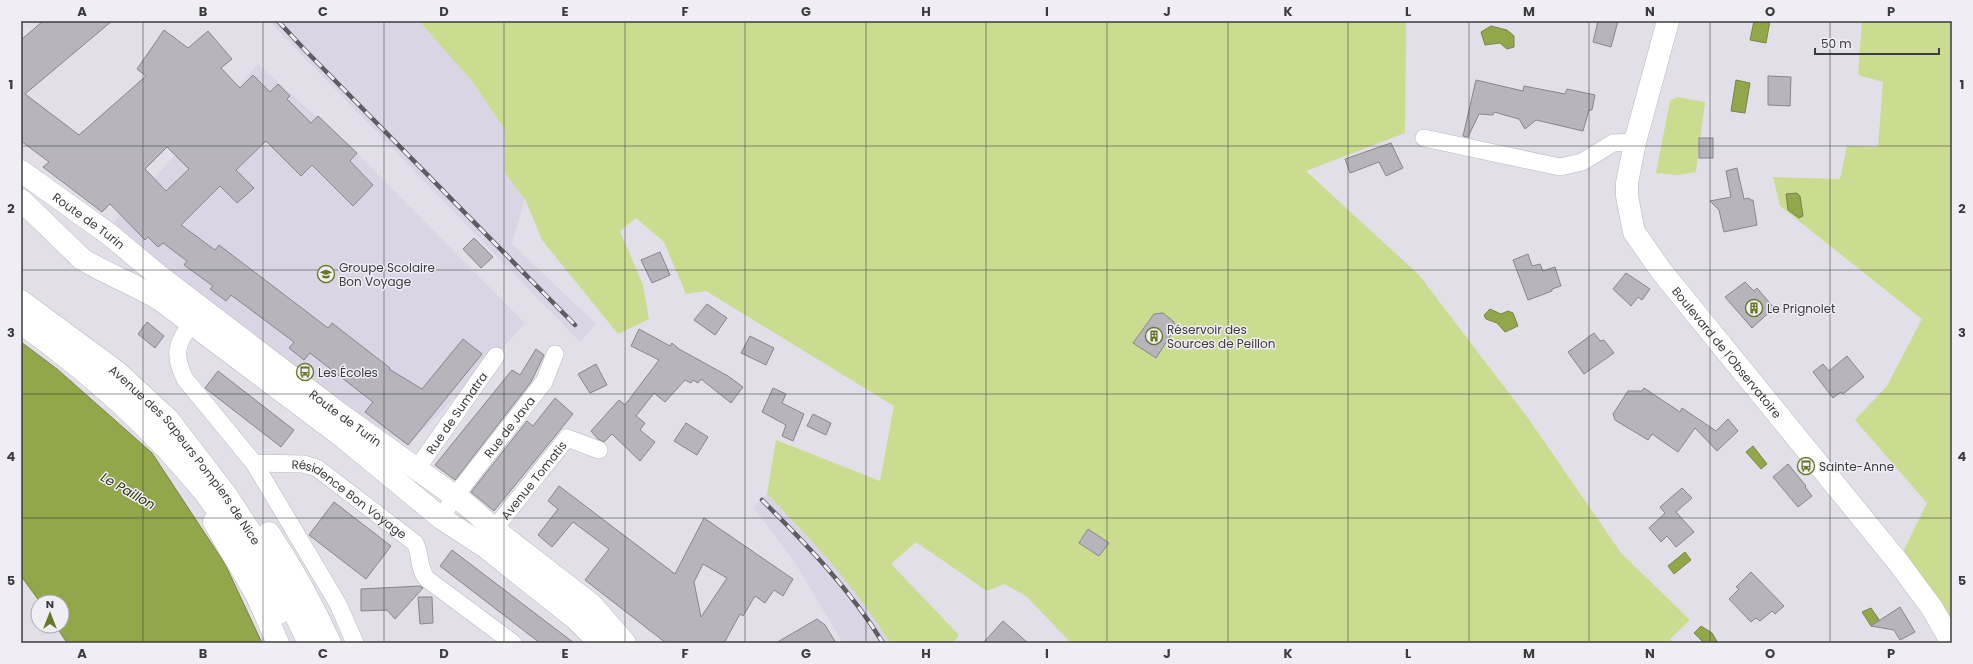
<svg xmlns="http://www.w3.org/2000/svg" width="1973" height="664" viewBox="0 0 1973 664" font-family="Poppins,sans-serif">
	<style>
		.built { fill: #dad4e4 }
		.green { fill: #c9dc8f }
		.water { fill: #92a64a; stroke: #788646 }
		.building { fill: #b7b4bc; stroke: #88858d; fill-rule: evenodd }
		.lines { fill: none; stroke-linecap: round; stroke-linejoin: round }
		.street-casing { stroke: #b9b6be; stroke-width: 18 }
		.secondary-casing { stroke: #b9b6be; stroke-width: 23 }
		.primary-casing { stroke: #b9b6be; stroke-width: 23 }
		.street { stroke: #fff; stroke-width: 17 }
		.secondary { stroke: #fff; stroke-width: 22 }
		.primary { stroke: #fff; stroke-width: 22 }
		.rail-casing { stroke: #5e5c60; stroke-width: 4.5 }
		.rail { stroke: #f0edf5; stroke-width: 3; stroke-dasharray: 9; stroke-linecap: butt }
		.grid { fill: none; stroke: #3c3b3e; stroke-width: 1; stroke-opacity: 0.55 }
		.labels { text-anchor: middle; dominant-baseline: central; stroke-width: 3; stroke-linejoin: round; paint-order: stroke }
		.street-label { font-size: 12px; fill: #3c3b3e; stroke: #f0edf5 }
		.poi-label { font-size: 12px; fill: #3c3b3e; stroke: #f0edf5; text-anchor: start }
		.water-label { font-size: 13px; font-style: italic; fill: #283008; stroke: #f0edf5 }
		.neatline { fill: none; stroke: #3c3b3e; stroke-width: 1.5 }
		.grid-label { font-size: 13px; text-anchor: middle; font-weight: bold; fill: #3c3b3e }
	</style>
	<rect width="100%" height="100%" fill="#e3dfe8"/>
	<g class="built">
		<path d="M269 21H419L472 81 505 130 506 173 525 199 512 244 596 324 580 342Z"/>
		<path d="M258 64 357 153 525 323 496 356 408 445 360 416 111 225Z"/>
		<path d="M767 494 817 544 870 610 890 643H843L794 561 753 507Z"/>
	</g>
	<g class="green">
		<path d="M419 21H1406L1405 133 1306 171 1419 275 1528 418 1621 553 1690 620 1670 639 1673 643H1071L1026 596 1004 584 987 591 916 542 891 564 959 635 953 643H890C855 586 814 542 767 494L776 440 880 481 894 406 706 291 686 294 664 242 636 218 620 231 643 285 649 319 618 334 542 240 525 199 505 173V130L472 81Z"/>
		<path d="M1862 21H1952V643L1898 562 1927 503 1855 420 1887 386 1922 319 1780 206 1773 177 1840 179 1847 146 1878 147 1883 82 1858 75Z"/>
		<path d="M1677 97 1705 102 1696 172 1678 175 1656 173 1670 101Z"/>
	</g>
	<g class="water">
		<path d="M1754 21H1770L1766 43 1750 40Z"/>
		<path d="M1491 26 1507 30 1514 36V47L1507 49 1500 43 1485 45 1481 32Z"/>
		<path d="M1736 80 1750 83 1745 113 1731 111Z"/>
		<path d="M1797 193 1800 196 1803 216 1799 218 1788 210 1786 194Z"/>
		<path d="M1490 309 1501 314 1508 311 1513 313 1518 326 1505 332 1497 323 1486 319 1484 315Z"/>
		<path d="M21 342 57 369 152 453 225 564 262 643H67L56 626H62V602H40L21 576Z"/>
		<path d="M1753 446 1767 464 1761 469 1746 452Z"/>
		<path d="M1685 552 1691 560 1674 574 1668 566Z"/>
		<path d="M1871 608 1880 621V624L1871 626 1862 612Z"/>
		<path d="M1701 626 1712 633 1718 643H1704L1694 633Z"/>
	</g>
	<g class="building">
		<path d="M43 21H112L25 94 79 135 146 76 137 69 164 30 188 48 208 31 232 59 221 68 240 88 253 75 270 92 278 84 290 96 287 99 311 123 318 116 357 153 350 161 373 185 353 206 312 165 301 176 266 141 236 170 254 188 237 203 220 186 181 225 215 250 219 245 328 328 332 323 390 368 389 369 422 389 463 339 482 354 408 445 365 412 373 402 310 353 304 360 289 348 294 342 231 295 226 301 210 289 213 286 184 265 187 261 163 243 158 247 148 237 145 240 110 204 102 212 43 167 49 162 21 141V40ZM167 147 189 169 166 191 145 169Z"/>
		<path d="M1598 21H1618L1611 47 1593 42Z"/>
		<path d="M1768 76 1791 77 1790 106 1768 105Z"/>
		<path d="M1476 80 1523 91 1524 86 1565 94 1567 89 1595 95 1592 110H1589L1583 131 1536 120 1525 129 1519 119 1494 112 1493 115 1479 114 1468 137H1466L1463 136Z"/>
		<rect x="1699" y="138" width="14" height="20"/>
		<path d="M1391 143 1403 168 1386 176 1379 162 1350 173 1345 159Z"/>
		<path d="M1737 168 1744 199 1749 198 1750 200H1753L1757 225 1724 232 1719 210 1710 201 1731 197 1726 171Z"/>
		<path d="M474 238 493 257 481 268 463 249Z"/>
		<path d="M660 252 670 275 652 283 641 260Z"/>
		<path d="M1528 254 1532 266 1540 264 1543 271 1555 267 1561 286 1552 289V291L1528 300 1513 260Z"/>
		<path d="M1626 273 1650 289 1642 300 1638 297 1631 306 1613 289Z"/>
		<path d="M1745 282 1754 291 1757 288 1774 308 1752 328 1725 297Z"/>
		<path d="M707 304 727 318 715 335 694 320Z"/>
		<path d="M1163 313 1174 322V330L1156 358 1133 343 1154 314Z"/>
		<path d="M147 322 164 336 155 348 138 334Z"/>
		<path d="M639 329 670 346 672 343 679 349 728 376 743 387 731 403 701 379 698 383 693 380 691 383 685 380 665 402 654 393 636 416 645 423 640 430 655 442 640 461 612 434 604 442 598 439 591 431 619 400 625 405 659 360 631 346Z"/>
		<path d="M1594 333 1600 341 1604 340 1614 353 1584 374 1568 352Z"/>
		<path d="M750 336 774 348 766 365 741 353Z"/>
		<path d="M536 349 544 355 531 382 455 480 435 465 512 370 520 375Z"/>
		<path d="M1847 356 1864 377 1843 394 1841 392 1833 398 1813 372 1823 364 1829 371Z"/>
		<path d="M596 364 607 385 590 393 578 374Z"/>
		<path d="M218 371 294 430 281 447 205 388Z"/>
		<path d="M773 388 786 394 782 403 804 414 793 441 782 436 786 425 762 412Z"/>
		<path d="M1644 388 1680 412 1682 408 1716 431 1728 419 1738 431 1717 451 1695 428 1678 452 1652 434 1648 440 1615 420 1613 414 1628 391H1642Z"/>
		<path d="M555 398 573 414 494 511 471 492 527 421 533 426Z"/>
		<path d="M813 414 831 423 826 435 807 426Z"/>
		<path d="M686 423 708 437 697 455 674 441Z"/>
		<path d="M1788 464 1806 486 1805 487 1812 496 1798 507 1773 477Z"/>
		<path d="M559 486 675 574 704 518 793 579 783 596 774 590 765 603 755 596 743 616 740 614 724 643H666L585 580 609 549 573 522 552 547 538 535 558 509 548 501ZM703 564 727 578 701 617 694 582Z"/>
		<path d="M1682 488 1692 498 1676 512 1694 532 1676 547 1667 536 1661 542 1649 528 1665 513 1660 507Z"/>
		<path d="M334 502 391 546 366 579 309 535Z"/>
		<path d="M1088 529 1109 543 1099 556 1079 543Z"/>
		<path d="M452 550 574 643H540L440 566Z"/>
		<path d="M1751 572 1784 606 1775 614 1772 611 1760 621 1756 618 1751 622 1729 599 1739 589 1736 587Z"/>
		<path d="M420 586 423 588 395 619 387 610 361 611V589Z"/>
		<path d="M418 597H432L433 623 420 624Z"/>
		<path d="M1900 607 1915 632 1900 640 1894 630 1871 626Z"/>
		<path d="M817 619 825 625 836 643H776Z"/>
		<path d="M1003 621 1028 643H983Z"/>
	</g>
	<g class="lines">
		<g class="street-casing">
			<g id="street">
				<path d="M1424 138 1560 167 1582 162 1613 143 1635 142"/>
				<path id="s1" d="M192 323C176 343 173 355 185 379L254 463 303 464 317 468 415 543C421 554 418 569 427 579L513 643"/>
				<path d="M254 463 338 604 355 643"/>
				<path id="s2" d="M416 470 496 356"/>
				<path id="s3" d="M441 518 455 496 544 382 555 354"/>
				<path id="s4" d="M494 529 567 438 599 450"/>
			</g>
		</g>
		<g class="secondary-casing">
			<g id="secondary">
				<path id="s5" d="M1668 21 1635 142 1627 183V196L1634 232 1662 272 1898 562 1932 608 1952 643"/>
				<path id="s6" d="M21 171 110 235 158 275 340 414 467 505 494 529 592 605 625 643"/>
				<path d="M21 200 82 259C108 275 137 285 162 301L344 438 441 518 484 546 577 620 600 643"/>
				<path d="M214 522 256 594 278 643"/>
			</g>
		</g>
		<g class="primary-casing">
			<g id="primary">
				<path id="s7" d="M21 301 117 372 168 419 227 496 268 559 309 643"/>
				<path d="M21 323C88 371 152 427 204 492 233 529 256 571 279 613"/>
				<path d="M269 533C292 568 313 605 330 643"/>
			</g>
		</g>
		<use href="#street" class="street"/>
		<use href="#secondary" class="secondary"/>
		<use href="#primary" class="primary"/>
		<g class="rail-casing">
			<g id="rail">
				<path d="M278 21 304 49 575 325"/>
				<path d="M762 500C806 544 850 589 883 643"/>
			</g>
		</g>
		<use href="#rail" class="rail"/>
	</g>
	<path class="grid" d="M143 21V643M263 21V643M384 21V643M504 21V643M625 21V643M745 21V643M866 21V643M986 21V643M1107 21V643M1228 21V643M1348 21V643M1469 21V643M1589 21V643M1710 21V643M1830 21V643M21 146H1952M21 270H1952M21 394H1952M21 518H1952"/>
	<defs>
		<g id="school-ring" transform="scale(0.9)"><circle r="9.5" fill="#f0edf5" stroke="#667725" stroke-width="1.5"/><path d="M0-5L7-2L0 1L-7-2ZM-4 1L0 2.5L4 1V4Q0 6-4 4Z" fill="#667725"/></g>
		<g id="building-ring" transform="scale(0.9)"><circle r="9.5" fill="#f0edf5" stroke="#667725" stroke-width="1.5"/><path d="M-4-6H4V6H1V3H-1V6H-4ZM-2.5-4.3h1.7v1.8h-1.7ZM.8-4.3h1.7v1.8H.8ZM-2.5-1h1.7V.8h-1.7ZM.8-1h1.7V.8H.8Z" fill="#667725"/></g>
		<g id="bus-ring" transform="scale(0.9)"><circle r="9.5" fill="#f0edf5" stroke="#667725" stroke-width="1.5"/><path d="M-5-6H5V4H4V6H2V4H-2V6H-4V4H-5ZM-3.5-4V0h7V-4ZM-3.5 1.2v1.5H-2V1.2ZM2 1.2v1.5H3.5V1.2Z" fill="#667725"/></g>
	</defs>
	<g fill-rule="evenodd">
		<use href="#school-ring" x="326" y="274"/>
		<use href="#building-ring" x="1754" y="308"/>
		<use href="#building-ring" x="1154" y="336"/>
		<use href="#bus-ring" x="305" y="372"/>
		<use href="#bus-ring" x="1806" y="466"/>
	</g>
	<g class="labels">
		<g class="street-label">
			<text stroke="none"><textPath href="#s6" startOffset="84">Route de Turin</textPath></text>
			<text stroke="none"><textPath href="#s5" startOffset="369">Boulevard de l'Observatoire</textPath></text>
			<text stroke="none"><textPath href="#s2" startOffset="70">Rue de Sumatra</textPath></text>
			<text stroke="none"><textPath href="#s6" startOffset="408">Route de Turin</textPath></text>
			<text stroke="none"><textPath href="#s3" startOffset="114">Rue de Java</textPath></text>
			<text stroke="none"><textPath href="#s7" startOffset="227">Avenue des Sapeurs Pompiers de Nice</textPath></text>
			<text stroke="none"><textPath href="#s4" startOffset="63">Avenue Tomatis</textPath></text>
			<text stroke="none"><textPath href="#s1" startOffset="276">Résidence Bon Voyage</textPath></text>
		</g>
		<g class="poi-label">
			<text x="339" y="267">Groupe Scolaire<tspan x="339" dy="14">Bon Voyage</tspan></text>
			<text x="1767" y="308">Le Prignolet</text>
			<text x="1167" y="329">Réservoir des<tspan x="1167" dy="14">Sources de Peillon</tspan></text>
			<text x="318" y="372">Les Écoles</text>
			<text x="1819" y="466">Sainte-Anne</text>
		</g>
		<g class="water-label">
			<text transform="translate(128 491) rotate(30)">Le Paillon</text>
		</g>
	</g>
	<rect width="1973" height="664" fill="none" stroke="#f0edf5" stroke-width="44"/>
	<g transform="translate(50 614)"><circle r="19" fill="#f0edf5" stroke="#a8a6ac"/>
	<path d="M0-3L7 15L0 10L-7 15Z" fill="#667725"/>
	<text y="-6" font-size="11" font-weight="bold" text-anchor="middle" fill="#3c3b3e">N</text>
	</g>
	<path d="M1815 48v6h124v-6" fill="none" stroke="#3c3b3e" stroke-width="2"/>
	<text x="1821" y="48" font-size="12" fill="#3c3b3e" stroke="#f0edf5" stroke-width="3" paint-order="stroke">50 m</text>
	<rect x="22" y="22" width="1929" height="620" class="neatline"/>
	<g class="grid-label">
		<text x="82" y="16">A</text>
		<text x="203" y="16">B</text>
		<text x="323" y="16">C</text>
		<text x="444" y="16">D</text>
		<text x="565" y="16">E</text>
		<text x="685" y="16">F</text>
		<text x="806" y="16">G</text>
		<text x="926" y="16">H</text>
		<text x="1047" y="16">I</text>
		<text x="1167" y="16">J</text>
		<text x="1288" y="16">K</text>
		<text x="1408" y="16">L</text>
		<text x="1529" y="16">M</text>
		<text x="1650" y="16">N</text>
		<text x="1770" y="16">O</text>
		<text x="1891" y="16">P</text>
		<text x="11" y="89">1</text>
		<text x="1962" y="89">1</text>
		<text x="11" y="213">2</text>
		<text x="1962" y="213">2</text>
		<text x="11" y="337">3</text>
		<text x="1962" y="337">3</text>
		<text x="11" y="461">4</text>
		<text x="1962" y="461">4</text>
		<text x="11" y="585">5</text>
		<text x="1962" y="585">5</text>
		<text x="82" y="658">A</text>
		<text x="203" y="658">B</text>
		<text x="323" y="658">C</text>
		<text x="444" y="658">D</text>
		<text x="565" y="658">E</text>
		<text x="685" y="658">F</text>
		<text x="806" y="658">G</text>
		<text x="926" y="658">H</text>
		<text x="1047" y="658">I</text>
		<text x="1167" y="658">J</text>
		<text x="1288" y="658">K</text>
		<text x="1408" y="658">L</text>
		<text x="1529" y="658">M</text>
		<text x="1650" y="658">N</text>
		<text x="1770" y="658">O</text>
		<text x="1891" y="658">P</text>
	</g>
</svg>
